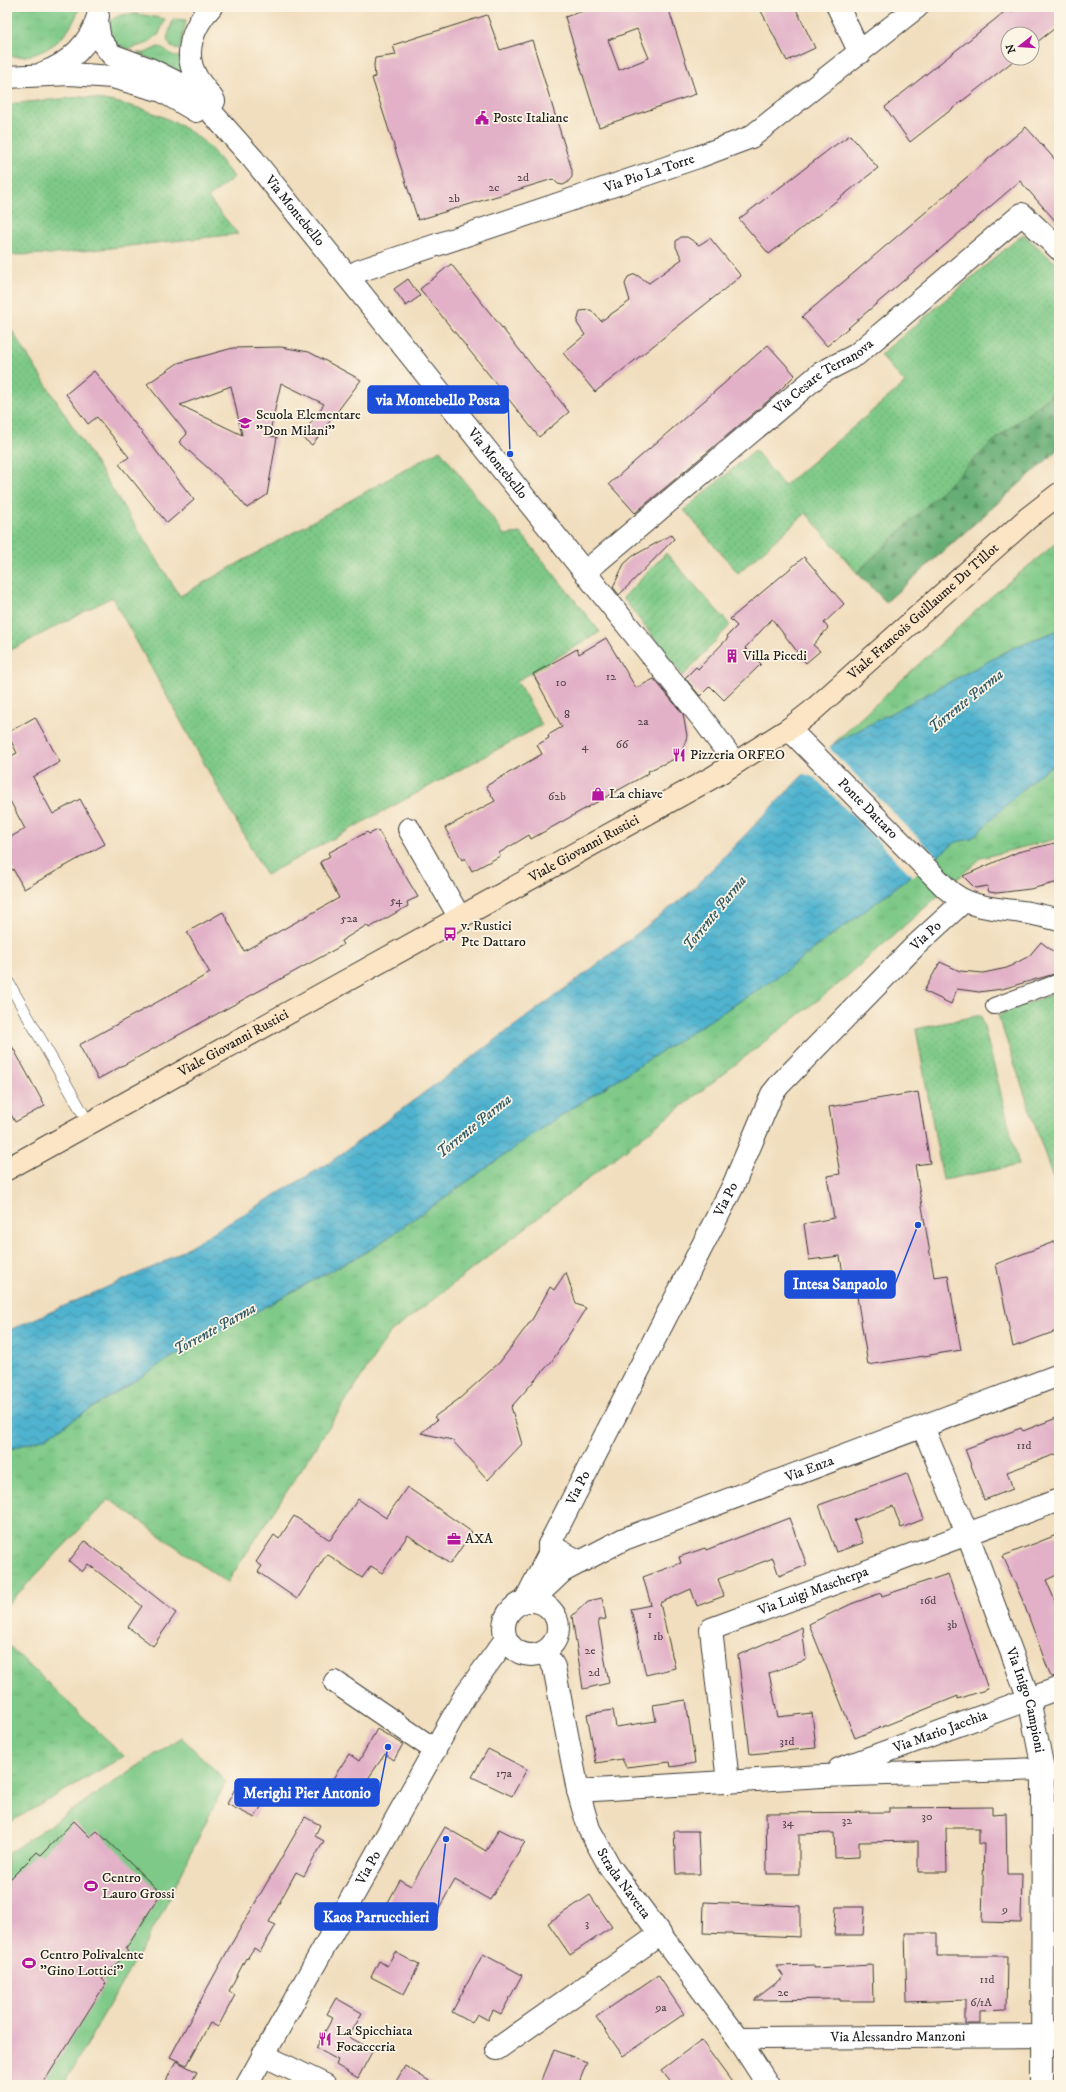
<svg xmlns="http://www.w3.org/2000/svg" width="1066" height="2092" viewBox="0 0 1066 2092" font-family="'IM FELL DW Pica',serif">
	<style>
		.grass { fill: url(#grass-tufts); stroke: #4d7252 }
		.forest { fill: url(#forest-firs); stroke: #416448 }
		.park { fill: url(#park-dots); stroke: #4d7252 }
		.garden { fill: url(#garden-furrows); stroke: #4d7252 }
		.pitch { fill: #7ec987; stroke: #4d7252 }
		.water { fill: url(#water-waves); stroke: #366876 }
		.pier { fill: #f1debe }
		.building { fill: #e2b1c7; fill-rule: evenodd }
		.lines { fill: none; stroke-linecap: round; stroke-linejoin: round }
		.service-casing { stroke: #3c3934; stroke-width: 12 }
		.pedestrian-casing { stroke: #3c3934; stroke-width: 18 }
		.minor-casing { stroke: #3c3934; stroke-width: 24 }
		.tertiary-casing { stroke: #3c3934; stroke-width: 24 }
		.secondary-casing { stroke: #3c3934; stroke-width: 24 }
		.service { stroke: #fff; stroke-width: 11 }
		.pedestrian { stroke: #fff; stroke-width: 16 }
		.minor { stroke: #fff; stroke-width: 22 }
		.tertiary { stroke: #fff; stroke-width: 22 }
		.secondary { stroke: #fce5c4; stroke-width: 22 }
		.labels { text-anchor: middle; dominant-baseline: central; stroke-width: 3.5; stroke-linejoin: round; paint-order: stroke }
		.number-label { font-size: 12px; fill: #4e4147 }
		.poi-label { font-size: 14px; fill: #1c1c1c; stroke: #fcf5e5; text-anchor: start }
		.street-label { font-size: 14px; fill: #1c1c1c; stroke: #fcf5e5 }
		.water-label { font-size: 15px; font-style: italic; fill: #315864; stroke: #fcf5e5 }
		.leader { fill: none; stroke: #1d4ed8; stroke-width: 1.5 }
		.callout-dot { fill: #1d4ed8; stroke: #fcf5e5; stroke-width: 1.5 }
		.callout { fill: #1d4ed8; stroke: #1d4ed8; stroke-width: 1.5 }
		.callout-label { font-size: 15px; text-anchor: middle; font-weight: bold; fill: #fff }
	</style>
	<defs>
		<pattern id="grass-tufts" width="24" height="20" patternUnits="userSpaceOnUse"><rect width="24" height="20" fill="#7ec987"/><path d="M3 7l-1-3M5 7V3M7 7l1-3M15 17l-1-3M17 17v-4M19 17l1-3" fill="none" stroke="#6cac74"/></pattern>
		<pattern id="forest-firs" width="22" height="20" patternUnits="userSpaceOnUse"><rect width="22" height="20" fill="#66ad74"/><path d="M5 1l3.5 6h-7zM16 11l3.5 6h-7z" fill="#538c5e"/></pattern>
		<pattern id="park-dots" width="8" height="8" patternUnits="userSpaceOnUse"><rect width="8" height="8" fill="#7ec987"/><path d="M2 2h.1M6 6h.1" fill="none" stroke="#6cac74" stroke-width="1.8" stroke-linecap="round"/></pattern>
		<pattern id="garden-furrows" width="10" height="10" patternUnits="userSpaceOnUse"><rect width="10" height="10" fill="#7ec987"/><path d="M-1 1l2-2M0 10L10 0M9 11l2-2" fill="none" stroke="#6cac74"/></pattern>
		<pattern id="water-waves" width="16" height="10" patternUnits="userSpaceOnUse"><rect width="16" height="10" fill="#50b3cf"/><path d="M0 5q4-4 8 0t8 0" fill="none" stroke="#4291a7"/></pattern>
	</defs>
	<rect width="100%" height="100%" fill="#fcf5e5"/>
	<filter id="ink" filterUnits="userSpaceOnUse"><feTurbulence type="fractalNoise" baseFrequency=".025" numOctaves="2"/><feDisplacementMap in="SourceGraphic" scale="8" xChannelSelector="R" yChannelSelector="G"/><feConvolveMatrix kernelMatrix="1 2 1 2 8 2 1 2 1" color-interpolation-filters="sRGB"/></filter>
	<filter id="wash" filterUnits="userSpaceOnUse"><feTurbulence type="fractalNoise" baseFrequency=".012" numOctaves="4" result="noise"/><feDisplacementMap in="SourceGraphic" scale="16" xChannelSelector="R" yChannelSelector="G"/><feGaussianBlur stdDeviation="0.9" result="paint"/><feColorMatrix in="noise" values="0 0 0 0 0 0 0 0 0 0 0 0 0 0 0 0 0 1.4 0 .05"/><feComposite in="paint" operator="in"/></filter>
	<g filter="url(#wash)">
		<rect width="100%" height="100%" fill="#f1debe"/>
		<g class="grass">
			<path d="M7 7H79C71 39 40 61 7 56Z"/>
			<path d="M138 14 165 19 159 34 146 44 128 49 112 44 107 25C114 14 126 14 138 14Z"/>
			<path d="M173 19 186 20 180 50 171 47 167 39Z"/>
			<path d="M158 47C166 47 170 57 180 57L183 74 137 53H145Z"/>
			<path d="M1059 541V630L1017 646 833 744 994 594Z"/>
			<path d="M1059 762V838L981 858 836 986 390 1333 227 1583 109 1499 7 1605V1450L45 1438 167 1360 373 1248 551 1122 773 980 956 842 971 839 1038 775Z"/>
			<path d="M7 1644 124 1756 7 1824Z"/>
		</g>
		<path class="forest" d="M1059 389V449L886 602 857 573 991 443Z"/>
		<g class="park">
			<path d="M82 97C126 102 169 113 204 142 215 152 224 166 234 177L208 198 238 234 55 254 7 255V104Z"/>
			<path d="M1023 234 1059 266V389L991 443 857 573 806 513 738 573 684 510 755 450 784 486 905 383 880 355Z"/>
			<path d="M7 323 180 596 440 450 495 521 504 535 521 533 600 632 517 681 542 725 266 875 112 597 7 652Z"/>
			<path d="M1059 991V1196L998 1015Z"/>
			<path d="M981 1015 1019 1165 943 1180 916 1029Z"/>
		</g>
		<path class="garden" d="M666 553 730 625 683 676 623 598Z"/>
		<path class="pitch" d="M181 1737 226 1781 160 1917 63 2085H7V1854Z"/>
		<path class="water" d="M1059 630V762L1038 775 971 839 956 842 773 980 551 1122 373 1248 167 1360 45 1438 7 1450V1331L160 1264 329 1163 586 973 688 894 833 744 1017 646Z"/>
		<path class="pier" d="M829 746 831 750 938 858 913 877 815 778 802 773Z"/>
		<g id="blocks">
			<g class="building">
				<path d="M594 7H668L696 94 599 127 565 17ZM637 29 649 58 619 70 608 40Z"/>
				<path d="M759 7H795L815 48 787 61Z"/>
				<path d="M1018 7H1059V25L1032 46V34H1008V58H1017L910 142 885 107 1008 9 1011 12Z"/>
				<path d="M487 15 500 50 532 40 572 170V177L567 183 563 185 558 184 553 179 418 220 372 78 375 77 374 65 375 58 396 55 393 45Z"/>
				<path d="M1026 127 1059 164V225L1020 181 827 346 802 317Z"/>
				<path d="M850 135 878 168 769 254 739 219 831 148Z"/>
				<path d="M681 237H687L699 245 710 238 741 276 595 392 563 353 585 335 577 323 580 311 591 310 601 321 630 301 625 284 628 277 635 274 649 283 682 259 676 247V241Z"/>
				<path d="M451 264 569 412 539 437 420 289Z"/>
				<path d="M408 279 420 296 406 306 394 289Z"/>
				<path d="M768 345 795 375 774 396 635 513 609 484Z"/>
				<path d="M281 347 309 352 361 380 312 445 301 437 324 404 281 383 269 436 277 437 267 495 247 508 229 487 179 442 187 434 147 384 178 363 233 348ZM231 386 242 435 180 405Z"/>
				<path d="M94 371 194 500 167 523 119 464 129 457 97 417 88 424 66 394Z"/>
				<path d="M671 535 674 539 619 595 613 587 624 564 633 556Z"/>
				<path d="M804 557 844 604 824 623 828 628 813 645 820 651 806 663 772 619 745 648 761 664 724 700 710 686 700 696 685 678 696 667 698 669 728 638 727 636 737 626 730 619Z"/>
				<path d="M606 638 636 688 654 679 683 714 687 736 681 756 648 771 649 773 531 839 529 835 499 853 500 856 472 871 465 858 462 860 445 828 495 801 486 786 542 754 537 745 549 738 548 735 562 727 533 674 577 649 579 654Z"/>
				<path d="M35 717 60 762 33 777 53 814 80 799 105 844 24 889 13 869 7 872V839L25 829 7 795V758L17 753 7 733Z"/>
				<path d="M378 830 418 897 407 902 408 906 369 928 367 925 341 941 343 945 98 1079 79 1045 210 973 187 932 223 912 244 951 339 898 320 862 330 856 328 853 367 832 369 834Z"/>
				<path d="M1059 842V882L1030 889 997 893 989 892 987 886 975 888 963 876 1018 852Z"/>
				<path d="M1041 942 1059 956 1058 973 1002 989 979 992 957 989 951 1004 924 991 940 962 960 971 983 973 1007 968 1029 956Z"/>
				<path d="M7 1037 45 1106 15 1122 7 1107Z"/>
				<path d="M918 1092 930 1163 915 1165 934 1277 948 1275 961 1350 868 1365 857 1296 847 1297 840 1256 809 1260 804 1224 834 1218 827 1176 840 1174 829 1107Z"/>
				<path d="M1059 1240V1330L1013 1347 996 1264Z"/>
				<path d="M566 1272 576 1304 586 1308 552 1361 511 1407 522 1444 488 1480 452 1440 421 1433 437 1420 434 1417 459 1399 500 1362 533 1318 550 1287 554 1290Z"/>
				<path d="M1059 1417V1453L1007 1472 1013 1489 984 1500 965 1449 1021 1428 1023 1431Z"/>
				<path d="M907 1473 924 1519 901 1528 893 1506 854 1520 863 1543 836 1552 819 1505Z"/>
				<path d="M407 1487 472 1532 450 1564 408 1535 382 1573 371 1566 362 1578 327 1554 297 1599 258 1572 262 1566 256 1562 274 1535 279 1539 294 1516 330 1540 358 1499 386 1518Z"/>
				<path d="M789 1518 807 1565 779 1576 773 1558 718 1579 724 1596 697 1606 691 1589 660 1603 675 1668 646 1675 631 1609 651 1605 643 1577 681 1563 679 1557 705 1548 706 1550Z"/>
				<path d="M1059 1534V1574L1046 1580 1059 1610V1676L1051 1677 1022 1599 1003 1556Z"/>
				<path d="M85 1541 176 1613 153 1646 128 1627 142 1606 88 1564 82 1572 69 1561Z"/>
				<path d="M948 1574 988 1689 958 1699V1696L855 1738 809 1624 851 1604 881 1593 882 1596Z"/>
				<path d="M602 1598 606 1619 598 1620 609 1683 583 1689 572 1616 588 1601Z"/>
				<path d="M802 1627 806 1660 769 1673 778 1717 812 1713 816 1748 750 1754 738 1655Z"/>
				<path d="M686 1700 695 1763 671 1767 670 1762 626 1767 622 1759 596 1763 587 1714 613 1710 616 1727 656 1721 653 1705Z"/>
				<path d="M377 1729 403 1744 394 1760 385 1754 352 1802 328 1786 349 1754 359 1761Z"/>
				<path d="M488 1749 527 1769 512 1796 472 1777Z"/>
				<path d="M238 1783 266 1797 255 1818 227 1804Z"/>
				<path d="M992 1807V1814L1006 1813 1007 1874H1022L1021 1923 982 1922 984 1844H979V1828H946L947 1872H918V1841L859 1842V1857L835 1858 834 1833 799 1834V1874H767L766 1813 889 1812V1808Z"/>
				<path d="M305 1817 320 1825 315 1836 324 1841 304 1876 296 1872 269 1922 276 1925 260 1952 254 1948 247 1959 246 1958 229 1991 235 1995 218 2027 210 2023 187 2065 170 2057 229 1948Z"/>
				<path d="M74 1821 90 1837 97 1831 161 1893 126 1949 128 1952 102 1979 106 1983 42 2085H7V1882L37 1852 41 1855Z"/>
				<path d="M445 1827 486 1851 499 1829 525 1842 490 1900 455 1880 427 1929 386 1906 400 1880 411 1886Z"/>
				<path d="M674 1831H698L700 1874H676Z"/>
				<path d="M590 1895 612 1927 570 1955 548 1923Z"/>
				<path d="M704 1902 800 1906V1937L703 1933Z"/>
				<path d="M836 1907H865L863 1935H834Z"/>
				<path d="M905 1933H937V1956H1007L1006 2010 980 2011V2024H965V2000L907 2002Z"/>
				<path d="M395 1952 419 1965 404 1994 371 1977 379 1961 387 1966Z"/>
				<path d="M483 1954 522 1975 501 2014 493 2010 488 2020 477 2014 472 2023 452 2012Z"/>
				<path d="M814 1965V1968L872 1965 873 2001H840V1999L754 2000 784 1977 776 1966Z"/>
				<path d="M658 1975 684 2014 623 2056 596 2017Z"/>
				<path d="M336 1998 362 2013 349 2037 373 2050 358 2078 336 2065 338 2060 316 2048 333 2017 327 2014Z"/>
				<path d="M701 2040 734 2085H673L661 2070Z"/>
				<path d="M554 2050 587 2062 578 2085H540Z"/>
				<path d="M176 2061 197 2072 190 2085H164Z"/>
				<path d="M405 2066 436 2085H394Z"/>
			</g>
		</g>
	</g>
	<g filter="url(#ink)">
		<use href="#blocks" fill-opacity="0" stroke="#3c3934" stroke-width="1"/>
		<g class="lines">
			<g class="service-casing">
				<path id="service" d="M7 980 89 1124"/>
			</g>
			<g class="pedestrian-casing">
				<path id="pedestrian" d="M994 1006 1059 982"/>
			</g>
			<g class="minor-casing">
				<g id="minor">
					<path d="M838 7 860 53"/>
					<path id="s1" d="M349 277 359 271 698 157 751 137 917 7"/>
					<path id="s2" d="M585 572 821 373 856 355 1022 214 1059 249"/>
					<path d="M409 829 460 918"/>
					<path id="s3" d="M923 1427 967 1533 1029 1699 1043 1769 1042 2085"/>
					<path id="s4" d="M525 1601 549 1554V1545L733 1186 772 1094 780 1084 916 945 964 901"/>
					<path id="s5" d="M545 1652 554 1667 578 1791 589 1829 610 1867 738 2038 768 2085"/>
					<path d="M335 1682 435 1750"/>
					<path id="s6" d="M839 1769 1059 1688"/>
					<path id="s7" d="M728 1782 711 1629 1059 1500"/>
					<path d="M578 1791 822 1776 1043 1769"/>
					<path id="s8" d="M738 2038 1059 2036"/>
					<path d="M497 2049 659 1935"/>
					<path d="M263 2055 325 2085"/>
				</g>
			</g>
			<g class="tertiary-casing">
				<g id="tertiary">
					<path d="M211 7C193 26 182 54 197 78 202 86 209 93 214 101"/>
					<path id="s9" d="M97 21 100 40 112 55 150 69 180 84 204 104 253 159 705 722 735 763"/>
					<path d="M43 73C69 64 91 43 98 16"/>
					<path d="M7 77 70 74 112 77 162 91 196 111"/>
					<path id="s10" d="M789 729 947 889C970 910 999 908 1029 913 1039 915 1049 917 1059 920"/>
					<path d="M549 1545 580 1562"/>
					<circle cx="531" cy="1628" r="27"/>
					<path id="s11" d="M531 1601 563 1571 624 1539 1059 1375"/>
					<path id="s12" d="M247 2085 467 1692 506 1639"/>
				</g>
			</g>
			<g class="secondary-casing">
				<g id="secondary">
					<path id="s13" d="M7 1169 715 776 789 729 811 712 1028 518 1059 494"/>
				</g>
			</g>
			<use href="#service" class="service"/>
			<use href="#pedestrian" class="pedestrian"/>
			<use href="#minor" class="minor"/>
			<use href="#tertiary" class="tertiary"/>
			<use href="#secondary" class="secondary"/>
		</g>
	</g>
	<defs>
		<g id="civic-bare" transform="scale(1.08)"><path d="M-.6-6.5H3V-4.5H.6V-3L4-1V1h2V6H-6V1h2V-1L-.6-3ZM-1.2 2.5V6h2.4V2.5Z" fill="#b5179e" stroke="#fcf5e5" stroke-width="2.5" paint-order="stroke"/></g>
		<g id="school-bare" transform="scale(1.08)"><path d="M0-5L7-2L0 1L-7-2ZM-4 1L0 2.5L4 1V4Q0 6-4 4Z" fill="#b5179e" stroke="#fcf5e5" stroke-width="2.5" paint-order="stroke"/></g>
		<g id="building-bare" transform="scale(1.08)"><path d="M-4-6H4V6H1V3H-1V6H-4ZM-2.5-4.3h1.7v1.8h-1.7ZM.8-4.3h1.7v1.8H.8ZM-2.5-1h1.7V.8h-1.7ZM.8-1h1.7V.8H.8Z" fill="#b5179e" stroke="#fcf5e5" stroke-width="2.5" paint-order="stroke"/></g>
		<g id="restaurant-bare" transform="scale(1.08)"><path d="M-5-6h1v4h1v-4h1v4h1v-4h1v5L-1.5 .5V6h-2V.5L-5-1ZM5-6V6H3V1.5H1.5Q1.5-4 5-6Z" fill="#b5179e" stroke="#fcf5e5" stroke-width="2.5" paint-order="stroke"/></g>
		<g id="shop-bare" transform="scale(1.08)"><path d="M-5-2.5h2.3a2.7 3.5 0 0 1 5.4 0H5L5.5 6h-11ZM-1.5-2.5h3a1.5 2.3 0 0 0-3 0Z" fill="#b5179e" stroke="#fcf5e5" stroke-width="2.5" paint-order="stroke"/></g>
		<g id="bus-bare" transform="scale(1.08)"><path d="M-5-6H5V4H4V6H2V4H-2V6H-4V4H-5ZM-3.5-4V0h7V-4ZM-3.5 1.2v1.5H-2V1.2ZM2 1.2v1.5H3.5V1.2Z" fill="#b5179e" stroke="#fcf5e5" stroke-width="2.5" paint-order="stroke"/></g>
		<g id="office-bare" transform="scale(1.08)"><path d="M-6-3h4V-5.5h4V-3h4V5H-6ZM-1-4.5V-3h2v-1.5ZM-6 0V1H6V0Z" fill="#b5179e" stroke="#fcf5e5" stroke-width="2.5" paint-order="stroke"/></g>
		<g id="stadium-bare" transform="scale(1.08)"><path d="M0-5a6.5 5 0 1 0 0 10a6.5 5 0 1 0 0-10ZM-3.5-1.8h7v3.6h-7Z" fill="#b5179e" stroke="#fcf5e5" stroke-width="2.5" paint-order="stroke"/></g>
	</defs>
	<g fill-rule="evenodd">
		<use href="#civic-bare" x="482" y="118"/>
		<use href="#school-bare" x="245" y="423"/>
		<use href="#building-bare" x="732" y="656"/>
		<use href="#restaurant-bare" x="679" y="755"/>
		<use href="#shop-bare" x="598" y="794"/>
		<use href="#bus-bare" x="450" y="934"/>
		<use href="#office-bare" x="454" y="1539"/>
		<use href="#stadium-bare" x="91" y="1886"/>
		<use href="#stadium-bare" x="29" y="1963"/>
		<use href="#restaurant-bare" x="325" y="2039"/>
	</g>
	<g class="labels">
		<g class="number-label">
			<text x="523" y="177">2d</text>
			<text x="494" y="187">2c</text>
			<text x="454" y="198">2b</text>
			<text x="611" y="676">12</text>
			<text x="561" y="682">10</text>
			<text x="567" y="714">8</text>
			<text x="643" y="721">2a</text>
			<text x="622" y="744">66</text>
			<text x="585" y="746">4</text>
			<text x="557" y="796">62b</text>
			<text x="396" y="900">54</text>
			<text x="349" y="918">52a</text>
			<text x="1024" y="1445">11d</text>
			<text x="928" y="1600">16d</text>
			<text x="650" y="1614">1</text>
			<text x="952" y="1624">3b</text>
			<text x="658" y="1636">1b</text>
			<text x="590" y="1650">2e</text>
			<text x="594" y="1672">2d</text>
			<text x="787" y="1741">31d</text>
			<text x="504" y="1773">17a</text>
			<text x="927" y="1816">30</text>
			<text x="847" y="1820">32</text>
			<text x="788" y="1822">34</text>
			<text x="1005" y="1909">9</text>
			<text x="587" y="1923">3</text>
			<text x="987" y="1979">11d</text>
			<text x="783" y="1992">2e</text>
			<text x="981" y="2002">6/1A</text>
			<text x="661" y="2007">9a</text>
		</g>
		<g class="poi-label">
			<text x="493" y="118">Poste Italiane</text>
			<text x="256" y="415">Scuola Elementare<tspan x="256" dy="16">"Don Milani"</tspan></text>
			<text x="743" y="656">Villa Picedi</text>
			<text x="690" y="755">Pizzeria ORFEO</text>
			<text x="609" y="794">La chiave</text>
			<text x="461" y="926">v. Rustici<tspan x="461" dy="16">Pte Dattaro</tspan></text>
			<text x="465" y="1539">AXA</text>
			<text x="102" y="1878">Centro<tspan x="102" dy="16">Lauro Grossi</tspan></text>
			<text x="40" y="1955">Centro Polivalente<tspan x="40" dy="16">"Gino Lottici"</tspan></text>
			<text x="336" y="2031">La Spicchiata<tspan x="336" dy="16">Focacceria</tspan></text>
		</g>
		<g class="street-label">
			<text stroke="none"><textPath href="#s1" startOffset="318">Via Pio La Torre</textPath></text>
			<text stroke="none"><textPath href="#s9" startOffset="284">Via Montebello</textPath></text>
			<text stroke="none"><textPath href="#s2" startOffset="309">Via Cesare Terranova</textPath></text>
			<text stroke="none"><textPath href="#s9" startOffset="608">Via Montebello</textPath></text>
			<text stroke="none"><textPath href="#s13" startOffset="1076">Viale Francois Guillaume Du Tillot</textPath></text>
			<text stroke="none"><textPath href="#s10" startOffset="112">Ponte Dattaro</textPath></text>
			<text stroke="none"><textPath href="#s13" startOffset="660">Viale Giovanni Rustici</textPath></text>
			<text stroke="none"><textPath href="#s4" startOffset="786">Via Po</textPath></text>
			<text stroke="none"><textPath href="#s13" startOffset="259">Viale Giovanni Rustici</textPath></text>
			<text stroke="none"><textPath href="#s4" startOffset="450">Via Po</textPath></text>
			<text stroke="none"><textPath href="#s11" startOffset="311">Via Enza</textPath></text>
			<text stroke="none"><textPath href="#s4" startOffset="126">Via Po</textPath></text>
			<text stroke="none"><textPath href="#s7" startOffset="263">Via Luigi Mascherpa</textPath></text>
			<text stroke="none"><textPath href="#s3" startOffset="292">Via Inigo Campioni</textPath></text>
			<text stroke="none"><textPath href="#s6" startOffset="108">Via Mario Jacchia</textPath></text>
			<text stroke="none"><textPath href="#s12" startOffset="249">Via Po</textPath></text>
			<text stroke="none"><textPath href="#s5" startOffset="248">Strada Navetta</textPath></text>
			<text stroke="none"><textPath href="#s8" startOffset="160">Via Alessandro Manzoni</textPath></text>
		</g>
		<g class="water-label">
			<text transform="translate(966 701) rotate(-39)">Torrente Parma</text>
			<text transform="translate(715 913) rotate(-51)">Torrente Parma</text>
			<text transform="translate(474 1126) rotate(-39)">Torrente Parma</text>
			<text transform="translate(215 1329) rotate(-29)">Torrente Parma</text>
		</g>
	</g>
	<path class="leader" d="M510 454L508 399M918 1225L895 1284M388 1747L379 1793M446 1839L437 1917"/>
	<g class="callout-dot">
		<circle cx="510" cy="454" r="4"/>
		<circle cx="918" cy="1225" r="4"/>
		<circle cx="388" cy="1747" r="4"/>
		<circle cx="446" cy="1839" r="4"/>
	</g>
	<g class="callout">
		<rect x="368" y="386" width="140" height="27" rx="4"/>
		<rect x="785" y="1271" width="110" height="27" rx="4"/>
		<rect x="235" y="1779" width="144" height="27" rx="4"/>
		<rect x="315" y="1903" width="122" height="27" rx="4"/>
	</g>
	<g class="callout-label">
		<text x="438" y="405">via Montebello Posta</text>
		<text x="840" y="1289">Intesa Sanpaolo</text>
		<text x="307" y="1798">Merighi Pier Antonio</text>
		<text x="376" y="1922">Kaos Parrucchieri</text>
	</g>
	<rect width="1066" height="2092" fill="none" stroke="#fcf5e5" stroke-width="24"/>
	<g transform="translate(1020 46) rotate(253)"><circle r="19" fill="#fcf5e5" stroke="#a29e95"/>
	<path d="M0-3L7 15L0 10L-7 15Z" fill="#b5179e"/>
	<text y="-6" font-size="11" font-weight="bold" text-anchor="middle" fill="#1c1c1c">N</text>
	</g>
</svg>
